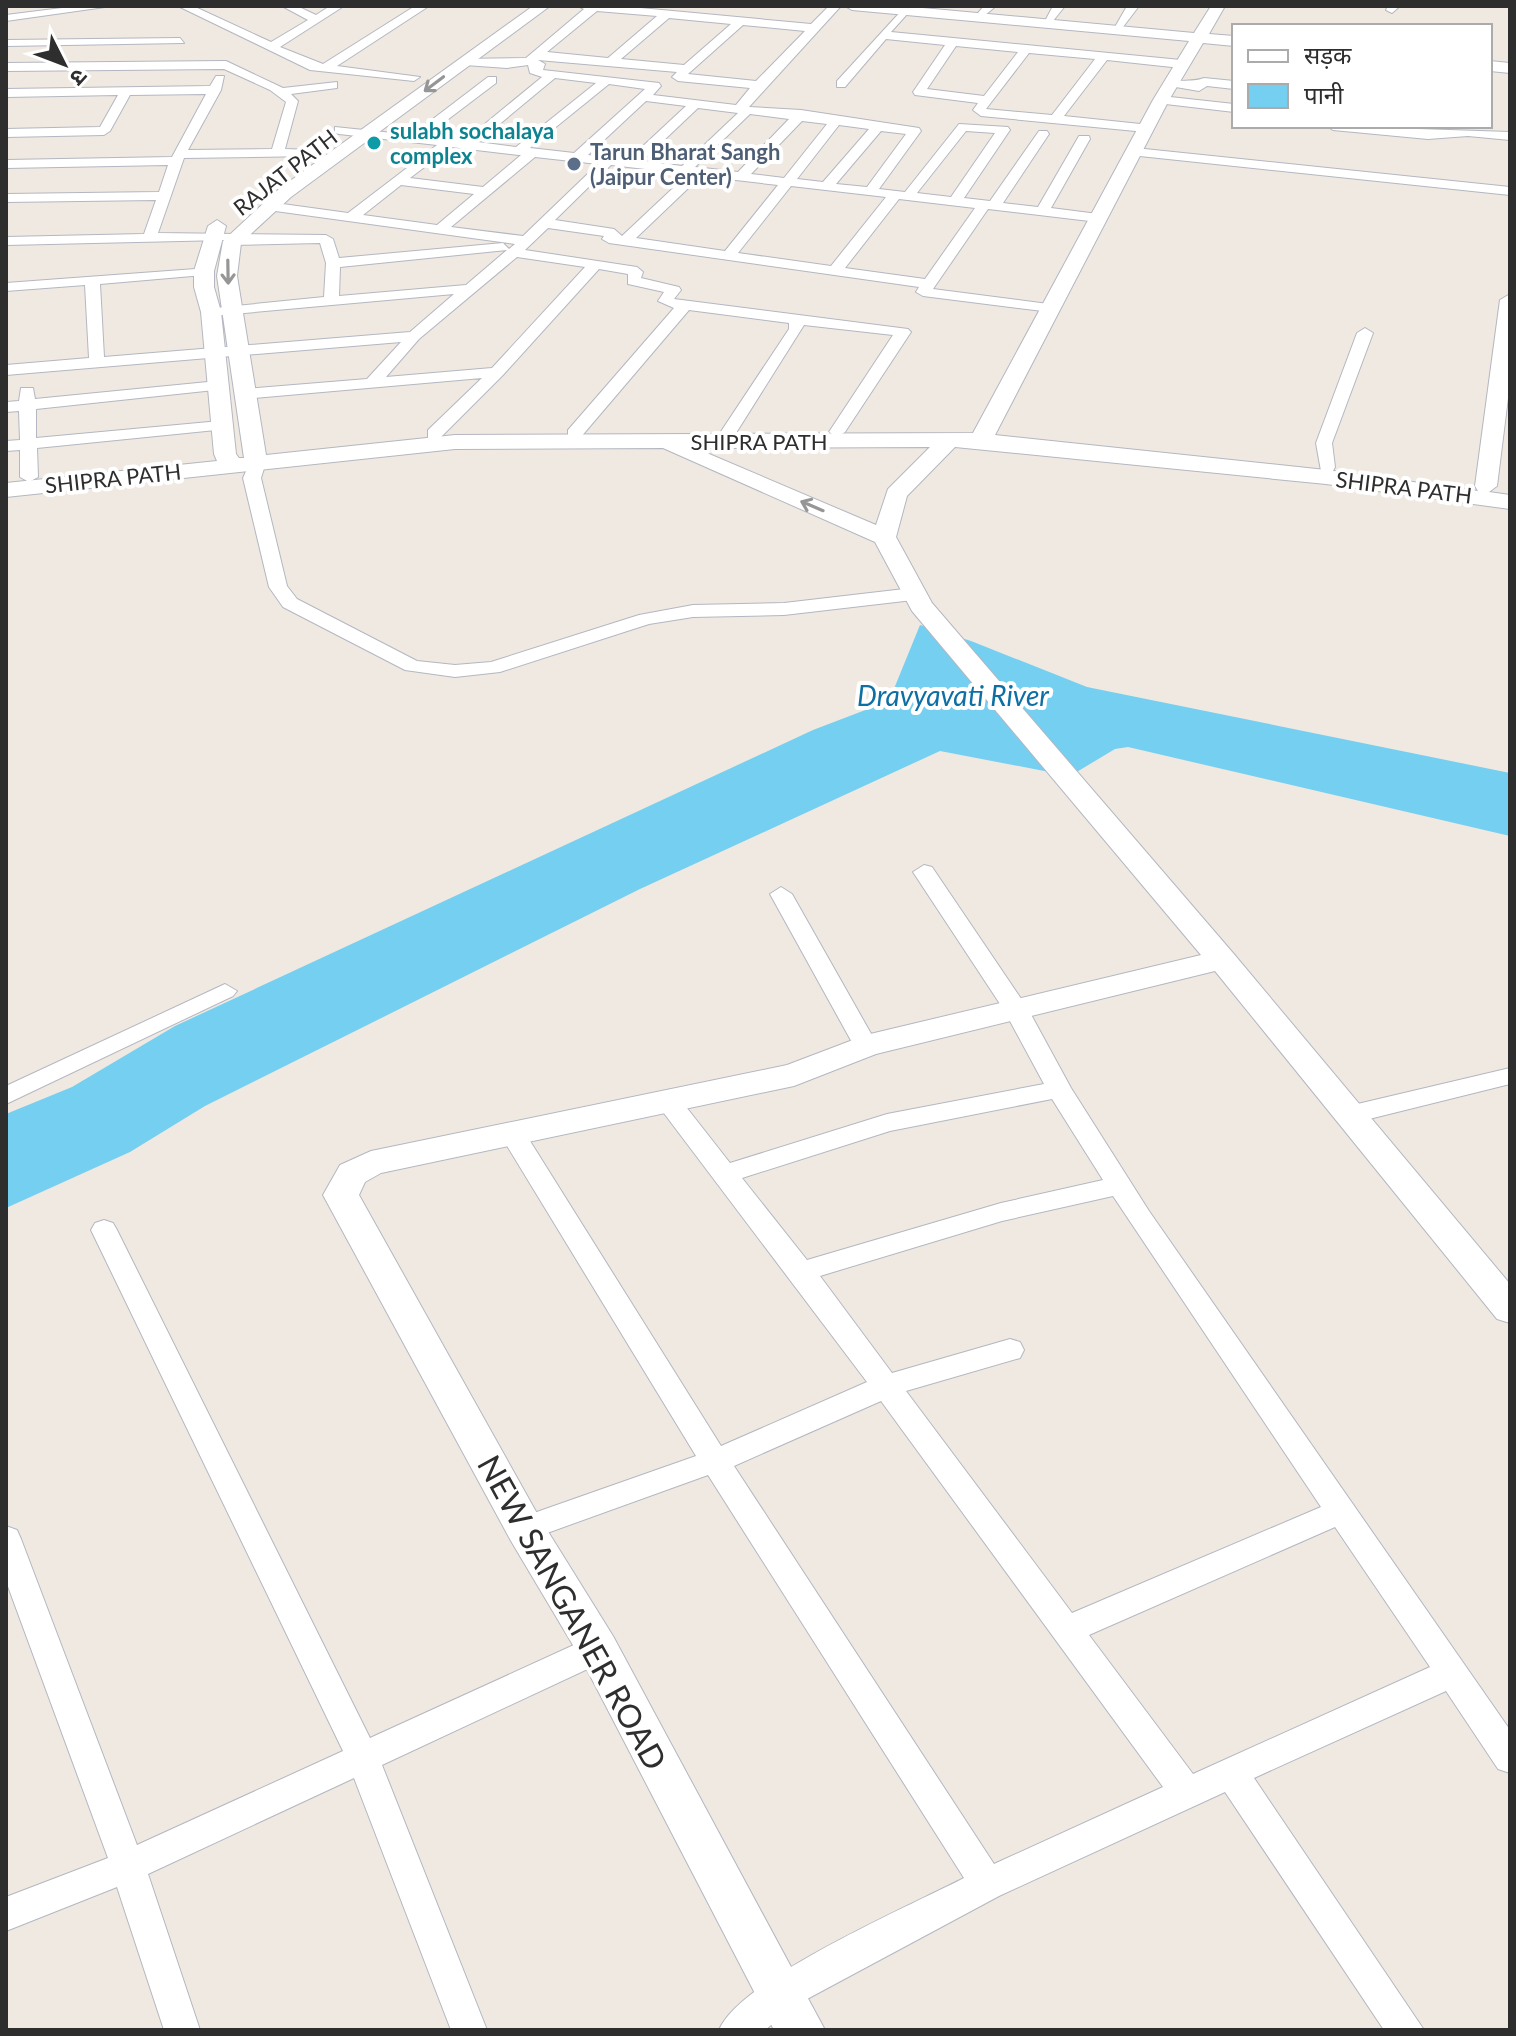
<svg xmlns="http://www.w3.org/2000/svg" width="1516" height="2036" viewBox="0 0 1516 2036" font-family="Lato,'Noto Sans Devanagari',sans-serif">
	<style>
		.water { fill: #75cff0 }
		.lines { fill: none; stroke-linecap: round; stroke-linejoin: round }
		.street-casing { stroke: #b4b7c1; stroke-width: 2 }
		.secondary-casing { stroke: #b4b7c1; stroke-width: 2 }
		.street { fill: #fff; fill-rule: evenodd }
		.secondary { fill: #fff; fill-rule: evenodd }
		.oneway { stroke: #969696 }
		.culture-dot { fill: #0f9aa8; stroke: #fff; stroke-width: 3 }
		.service-dot { fill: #5c6f8a; stroke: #fff; stroke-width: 3 }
		.labels { text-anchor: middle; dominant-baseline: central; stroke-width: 8; stroke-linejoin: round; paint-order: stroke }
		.far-culture-label { font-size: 22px; font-weight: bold; fill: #0d838f; stroke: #fff; text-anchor: start }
		.far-service-label { font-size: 22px; font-weight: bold; fill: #4e5e75; stroke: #fff; text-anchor: start }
		.far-street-label { font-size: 22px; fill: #2e2e2e; stroke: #fff }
		.water-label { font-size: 28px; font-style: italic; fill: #0d6fa3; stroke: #fff }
		.near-street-label { font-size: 32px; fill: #2e2e2e; stroke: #fff }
	</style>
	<rect width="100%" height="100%" fill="#efe9e1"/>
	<path class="water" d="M920 625 971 641 1087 687 1510 773V836L1128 747 1115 749 1070 776 940 751 640 889 205 1106 130 1152 6 1208V1114L72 1087 175 1026 813 730 889 701Z"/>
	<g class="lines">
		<g class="street-casing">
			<g id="street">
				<path d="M78 6H112L6 21V15Z"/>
				<path d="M178 6H193L271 42 308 20 282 6H297L316 15 330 6H344L280 47 323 64 415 6H429L337 66 420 77 414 81 310 70Z"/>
				<path d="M578 6H619L811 24 829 6H841L749 107 801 110 919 128 921 131 879 189 905 192 959 124 1008 127 1010 130 964 198 990 201 1039 131H1047L1049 134 1003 203 1038 207 1079 136H1089L1090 139 1051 208 1098 214 1105 218 1098 222 988 209 933 289 1056 305V311L1051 312 923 296 916 292 919 287 609 243 602 239 604 236 548 228 525 250 637 267 643 272 641 278 679 287 681 290 674 299 908 329 911 332 845 432 837 437 829 432 893 335 804 325 736 433 728 438 720 433 789 329V323L689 310 580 438H568V430L674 308 658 301 664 292 628 284V274L599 269 503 375 440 438H428V430L482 378 244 399 236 394 244 389 367 379 401 342 6 375V365L89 358 85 285 6 291V283L209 268V274L204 275 100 284 104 357 410 332 454 294 211 316 206 315V309L324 297 326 263 320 243 232 245 225 240 6 245V237L144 234 156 200 6 202V194L159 192 168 165 6 168V160L172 157 206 94 130 95 110 131 104 135 6 137V129L100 127 118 95 6 97V89L210 86 216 76H224L221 90 188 150 272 149 286 102 270 90 224 69 6 71V63L226 61 283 88 337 82V88L291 94 298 101 285 149 313 150V156L184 158 158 233 326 235 333 239 339 258 503 243 509 249 515 244 268 210 261 206 268 202 348 213 437 145 339 134 335 133V127L412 135 488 77H496V83L426 136 464 141 542 77 530 73 528 65 507 68 465 65 461 63V59L526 58 584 9ZM597 11 657 16 608 58 547 52ZM669 18 731 24 684 65 621 59ZM743 25 805 31 756 81 688 74ZM538 60 677 72 672 77 678 81 750 88 736 105 653 95 661 86 659 83 543 70 545 64ZM555 78 596 83 516 147 478 142ZM609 84 645 89 574 153 530 148ZM646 101 686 106 628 160 588 155ZM698 108 738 113 682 166 642 161ZM750 114 789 119 738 172 695 167ZM802 121 827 124 784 178 751 174ZM839 125 869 129 823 182 797 179ZM881 131 906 134 867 187 836 184ZM966 131 995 133 951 197 917 193ZM451 147 519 155H521L483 187 410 178ZM535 157 598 164 523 236 451 227ZM611 165 688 174 622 236 614 229 555 220ZM701 176 778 185 725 251 636 238ZM401 185 474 194 437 225 363 215ZM791 186 886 197 831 266 738 253ZM899 199 975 208 925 279 845 268ZM507 250 466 285 339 296 340 267ZM517 257 585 267 492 368 386 377 419 339Z"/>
				<path d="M984 6H996L984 16 978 13Z"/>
				<path d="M1053 6H1065L1053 21H1045Z"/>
				<path d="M1127 6H1139L1123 27H1115Z"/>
				<path d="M1388 6H1400L1392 13 1386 10Z"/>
				<path d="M903 9 909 12 891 32 1181 60 1187 64 1181 68 1107 60 1064 116 1150 125V131L1146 132 981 116 973 110 978 103 915 95 913 92 945 45 886 39 845 87H837V81ZM956 46 1018 52 984 96 927 89ZM1029 53 1095 59 1052 115 986 109Z"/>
				<path d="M180 38 184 43 6 46V40Z"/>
				<path d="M1204 78 1234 81V89L1207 86 1199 91 1164 85C1174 78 1192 83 1204 78Z"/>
				<path d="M1161 96 1234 104V112L1157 103 1155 100Z"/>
				<path d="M1327 126 1510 132V140L1468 136 1428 139 1333 130Z"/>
				<path d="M1135 148 1510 187V195L1130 155 1129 152Z"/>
				<path d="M1365 328 1373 333 1332 443 1335 467 1333 471H1321L1316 443 1357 333Z"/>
				<path d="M218 381 224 383V389L36 409V438L220 421 228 426 226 429 37 448 38 477 29 482 20 477V450L6 451V441L20 440 19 411 6 412V402L19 401 21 388H33L35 399Z"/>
				<path d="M258 457 266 462 261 478 287 586 297 599 417 661 455 665 491 662 639 615 693 605 784 603 913 588 922 594 913 600 784 615 693 617 649 624 500 672 455 677 405 670 283 607 269 587 243 478 252 458Z"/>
				<path d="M924 865 932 867 1028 1009 1071 1088 1149 1211 1510 1730V1773L1498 1769 1446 1691 1254 1778 1424 2030H1384L1225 1792 999 1896 794 2006 765 2030H719C740 1979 910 1906 964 1878L708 1475 525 1541 514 1538 510 1529 514 1520 696 1456 498 1131 502 1125H520L721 1446 867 1382 654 1100 658 1094H676L730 1163 887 1114 1044 1084 1004 1010 913 872ZM1052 1099 1103 1180 1001 1203 807 1260 742 1178 890 1131ZM1113 1196 1321 1507 1072 1613 906 1391 1020 1358 1024 1350 1020 1342 1010 1339 892 1373 820 1276 1002 1221ZM881 1401 1163 1787 994 1864 734 1466ZM1335 1527 1430 1667 1193 1774 1089 1635Z"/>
				<path d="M781 887 792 894 878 1046 875 1052H857L854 1046 770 894Z"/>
				<path d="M225 984 237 991 233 996 6 1104V1086Z"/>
				<path d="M1510 1068V1084L1349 1124 1340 1121 1336 1115 1340 1109 1349 1106Z"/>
				<path d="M104 1220 113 1223 117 1230 370 1738 587 1639 598 1635 609 1639 614 1649 609 1659 382 1765 487 2030H451L354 1778 148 1874 200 2030H164L117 1887 6 1931V1897L108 1858 6 1581V1526L17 1530 21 1539 137 1845 343 1751 91 1230 95 1223Z"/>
			</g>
		</g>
		<g class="secondary-casing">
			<g id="secondary">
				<path d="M533 6H550L291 197 241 243 237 276 266 455 455 435 973 433 1153 100 1189 41 852 10 845 6H901L1194 33 1211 6H1225L1209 34 1234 36V46L1203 43 1169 100 995 435 1326 470 1478 491 1475 486 1500 300 1510 294V382L1497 486 1489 492 1510 495V509L1326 484 955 447 907 496 896 537 932 603 1233 953 1510 1284V1323L1497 1319 1215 971 876 1054 794 1086 381 1173 365 1182 359 1195 539 1517 613 1636 825 2030H774L583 1662 511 1541 323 1195 340 1165 371 1151 787 1065 866 1035 1201 955 912 611 875 542 663 448 455 449 6 497V483L217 461 214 454 201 312 194 287V271L208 226 217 220 226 226 214 271V287L221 312 236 454 239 458H244L217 276 223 241 279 189ZM930 447 888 489 876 525 695 448Z"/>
				<path d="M1490 61 1510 63V73L1490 71Z"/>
			</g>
		</g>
		<use href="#street" class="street"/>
		<use href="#secondary" class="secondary"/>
	</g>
	<defs><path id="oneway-shaft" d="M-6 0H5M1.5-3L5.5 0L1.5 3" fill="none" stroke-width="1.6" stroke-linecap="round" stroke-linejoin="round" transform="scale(2)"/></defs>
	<g class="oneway">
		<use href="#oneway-shaft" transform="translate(434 84) rotate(143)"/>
		<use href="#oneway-shaft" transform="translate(228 272) rotate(89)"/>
		<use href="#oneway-shaft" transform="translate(812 506) rotate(-157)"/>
	</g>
	<circle class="culture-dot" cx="374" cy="143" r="8"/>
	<circle class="service-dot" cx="574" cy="164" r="8"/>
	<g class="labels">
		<g class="far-culture-label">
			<text x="390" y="130">sulabh sochalaya<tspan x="390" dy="25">complex</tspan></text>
		</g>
		<g class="far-service-label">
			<text x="590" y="151">Tarun Bharat Sangh<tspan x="590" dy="25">(Jaipur Center)</tspan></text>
		</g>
		<g class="far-street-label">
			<text transform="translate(285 172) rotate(-38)">RAJAT PATH</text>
			<text x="759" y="441">SHIPRA PATH</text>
			<text transform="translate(113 478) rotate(-6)">SHIPRA PATH</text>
			<text transform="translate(1404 487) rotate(7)">SHIPRA PATH</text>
		</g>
		<g class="water-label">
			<text x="953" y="695">Dravyavati River</text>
		</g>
		<g class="near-street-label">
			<text transform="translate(573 1612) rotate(61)">NEW SANGANER ROAD</text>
		</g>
	</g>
	<rect width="1516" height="2036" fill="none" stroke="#2e2e2e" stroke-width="16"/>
	<rect x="1232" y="24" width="260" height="104" fill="#ffffff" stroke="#ababab" stroke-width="2"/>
	<rect x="1248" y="50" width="40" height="12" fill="#ffffff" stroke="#ababab" stroke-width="2"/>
	<text x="1304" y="64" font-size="24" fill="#2e2e2e">सड़क</text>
	<rect x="1248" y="84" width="40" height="24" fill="#75cff0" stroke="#ababab" stroke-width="2"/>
	<text x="1304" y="104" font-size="24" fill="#2e2e2e">पानी</text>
	<g transform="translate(64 64) rotate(132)" stroke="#ffffff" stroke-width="6" paint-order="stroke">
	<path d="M0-6L14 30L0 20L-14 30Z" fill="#2e2e2e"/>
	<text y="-12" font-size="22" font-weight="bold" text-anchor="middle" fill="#2e2e2e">उ</text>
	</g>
</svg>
